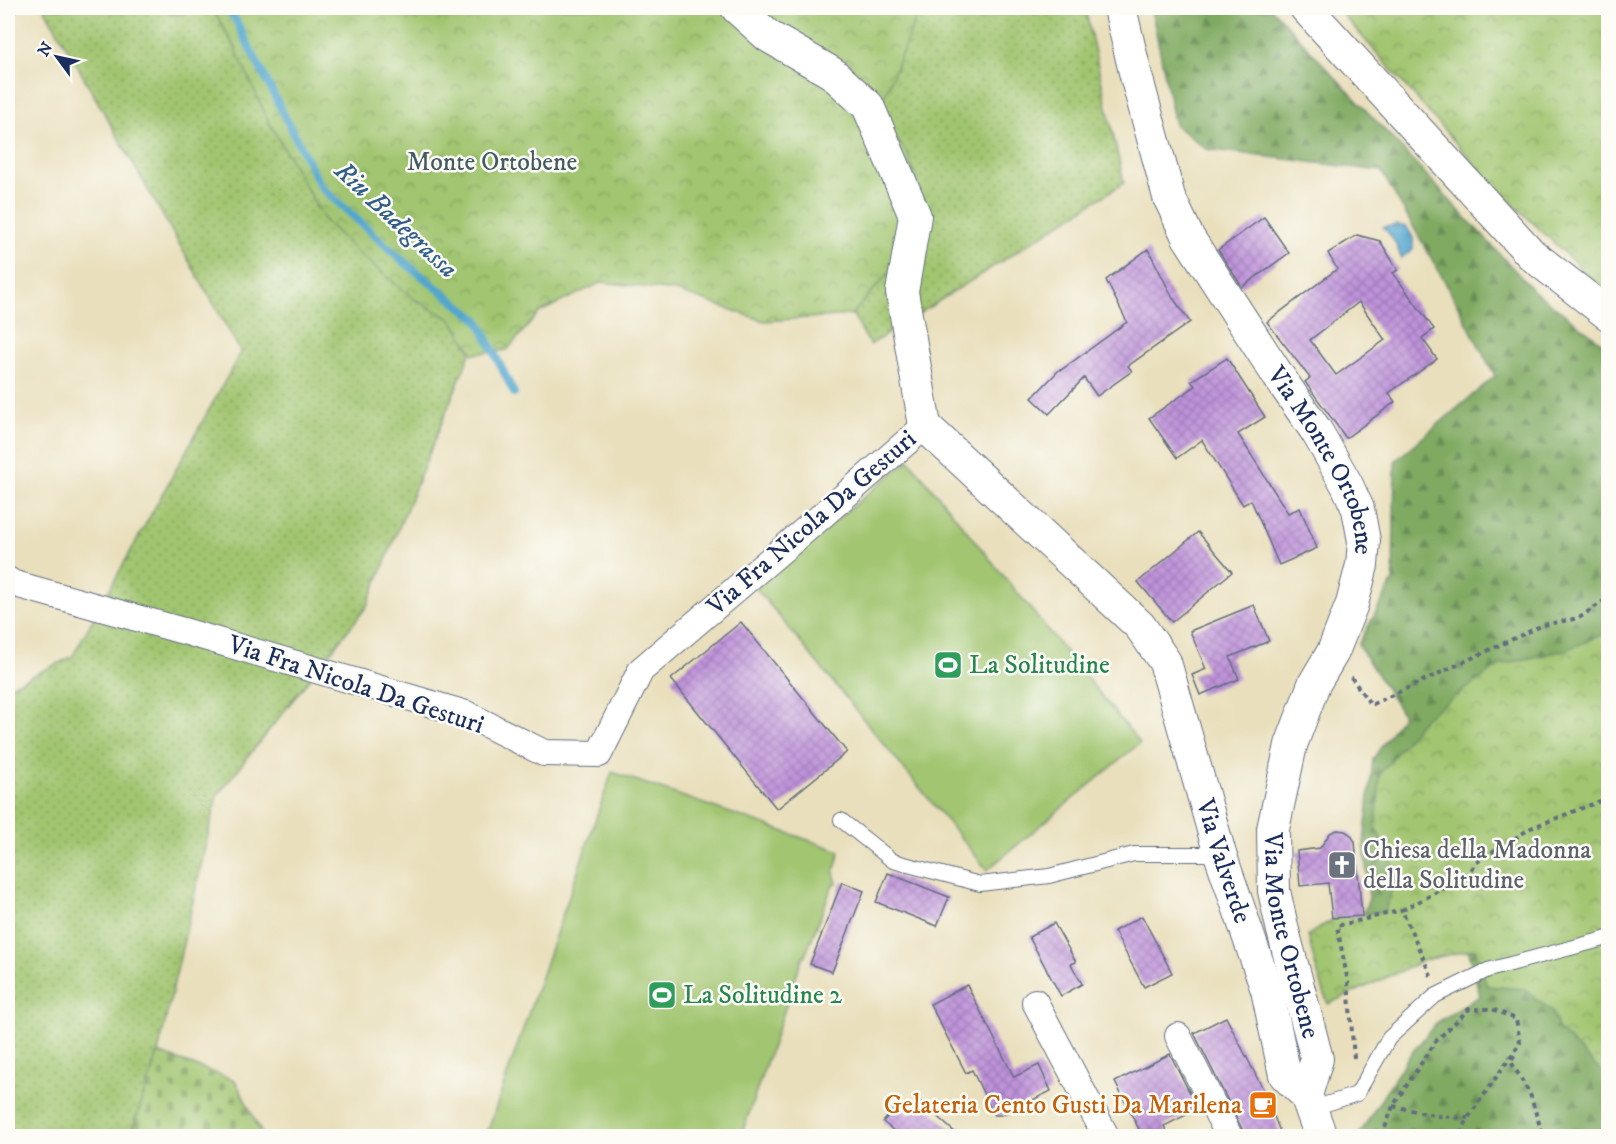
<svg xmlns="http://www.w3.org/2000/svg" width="1616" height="1144" viewBox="0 0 1616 1144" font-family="'IM FELL DW Pica',serif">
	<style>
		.grass { fill: url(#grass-dots); stroke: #5e7a66; stroke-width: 1.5 }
		.forest { fill: url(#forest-firs); stroke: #4e6c60; stroke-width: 1.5 }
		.cemetery { fill: url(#cemetery-stones); stroke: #5e7a66; stroke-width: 1.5 }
		.park { fill: url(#park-crowns); stroke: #5e7a66; stroke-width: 1.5 }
		.pitch { fill: #a1c56f; stroke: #5e7a66; stroke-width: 1.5 }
		.water { fill: url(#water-ripples); stroke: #366a96; stroke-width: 1.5 }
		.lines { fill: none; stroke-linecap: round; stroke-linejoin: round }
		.stream { stroke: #51a6cd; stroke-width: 8 }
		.building { fill: url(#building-cross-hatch); fill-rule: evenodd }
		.service-casing { stroke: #636d7f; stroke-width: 16 }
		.minor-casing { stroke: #636d7f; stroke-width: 28 }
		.tertiary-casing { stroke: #636d7f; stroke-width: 34 }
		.path { stroke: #636d7f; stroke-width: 4; stroke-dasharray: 4.5 4.5; stroke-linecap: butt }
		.service { stroke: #fff; stroke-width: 14 }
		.minor { stroke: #fff; stroke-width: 26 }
		.tertiary { stroke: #fff; stroke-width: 32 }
		.labels { text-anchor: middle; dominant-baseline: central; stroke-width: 5; stroke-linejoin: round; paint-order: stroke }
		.park-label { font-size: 26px; fill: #435c63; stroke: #fdfcf7 }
		.street-label { font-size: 26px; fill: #1b2f5e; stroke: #fdfcf7 }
		.leisure-label { font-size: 26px; fill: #27864d; stroke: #fdfcf7; text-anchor: start }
		.worship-label { font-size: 26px; fill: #5b616d; stroke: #fdfcf7; text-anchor: start }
		.food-label { font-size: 26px; fill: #c56008; stroke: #fdfcf7; text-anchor: end }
		.water-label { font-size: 27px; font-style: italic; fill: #315f8a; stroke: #fdfcf7 }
	</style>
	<defs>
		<pattern id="grass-dots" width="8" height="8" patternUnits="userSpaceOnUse" patternTransform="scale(1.5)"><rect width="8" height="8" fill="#a1c56f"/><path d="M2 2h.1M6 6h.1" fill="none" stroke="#82a05e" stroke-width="1.8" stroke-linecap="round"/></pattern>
		<pattern id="forest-firs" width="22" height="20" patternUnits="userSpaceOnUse" patternTransform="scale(1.5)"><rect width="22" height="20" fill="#80aa62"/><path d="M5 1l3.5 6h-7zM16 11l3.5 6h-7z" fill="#688b54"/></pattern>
		<pattern id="cemetery-stones" width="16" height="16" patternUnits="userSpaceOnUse" patternTransform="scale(1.5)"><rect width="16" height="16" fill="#a1c56f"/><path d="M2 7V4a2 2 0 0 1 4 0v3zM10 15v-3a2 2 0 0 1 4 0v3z" fill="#82a05e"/></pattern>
		<pattern id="park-crowns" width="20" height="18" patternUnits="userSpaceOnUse" patternTransform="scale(1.5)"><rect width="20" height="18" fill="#a1c56f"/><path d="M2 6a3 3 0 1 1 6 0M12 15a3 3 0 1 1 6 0" fill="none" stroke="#82a05e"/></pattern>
		<pattern id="water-ripples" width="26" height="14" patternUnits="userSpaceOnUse" patternTransform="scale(1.5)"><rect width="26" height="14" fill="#51a6cd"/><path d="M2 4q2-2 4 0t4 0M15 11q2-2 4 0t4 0" fill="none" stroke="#4288aa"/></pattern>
		<pattern id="building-cross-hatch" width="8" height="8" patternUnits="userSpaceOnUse" patternTransform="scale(1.5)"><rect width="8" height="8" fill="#bf93da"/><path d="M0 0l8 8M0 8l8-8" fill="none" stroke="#9a78b4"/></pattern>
	</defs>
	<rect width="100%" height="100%" fill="#fdfcf7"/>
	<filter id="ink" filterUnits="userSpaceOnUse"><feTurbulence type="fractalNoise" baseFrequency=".0167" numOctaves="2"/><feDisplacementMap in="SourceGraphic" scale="12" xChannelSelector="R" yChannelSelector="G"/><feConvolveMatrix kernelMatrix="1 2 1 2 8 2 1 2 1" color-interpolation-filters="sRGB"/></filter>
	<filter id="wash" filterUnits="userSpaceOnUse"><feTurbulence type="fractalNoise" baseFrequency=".008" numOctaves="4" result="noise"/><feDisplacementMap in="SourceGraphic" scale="24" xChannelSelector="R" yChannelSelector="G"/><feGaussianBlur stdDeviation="1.35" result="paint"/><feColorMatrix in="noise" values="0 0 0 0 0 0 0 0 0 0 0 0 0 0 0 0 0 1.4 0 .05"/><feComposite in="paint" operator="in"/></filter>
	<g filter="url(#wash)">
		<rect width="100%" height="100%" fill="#e9dfbc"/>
		<path class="grass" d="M44 8H1085L1124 183 870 345 798 219 487 312 367 606 217 796 158 1053 130 1136H8V687L72 657 241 352Z"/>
		<path class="forest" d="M1151 8H1271L1534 291 1608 347V1136H1358L1406 1060 1436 1023 1480 996 1468 948 1354 934 1369 899 1364 843 1373 759 1403 715 1358 645 1393 581 1395 461 1495 376 1445 282 1381 171 1206 149 1175 125Z"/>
		<path class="cemetery" d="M158 1053 235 1080 263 1136H130Z"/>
		<g class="park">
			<path d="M159 8H194L192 10 176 15Z"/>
			<path d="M212 8H920L878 112 909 156 916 181 906 254 851 315 764 321 676 291 602 282 540 312 507 350 473 354 452 320 414 299 358 253 325 221 269 122 233 44Z"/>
			<path d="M1337 8H1608V292L1594 281 1491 183Z"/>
			<path d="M1608 632V1078L1559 1030 1552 1011 1524 989 1487 986 1475 949 1425 960 1328 1004 1315 965 1308 935 1338 916 1339 917 1385 911 1397 873 1376 828 1380 774 1423 719 1500 665 1569 649Z"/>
		</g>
		<g class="pitch">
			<path d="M909 460 1140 743 987 870 755 587Z"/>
			<path d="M612 772 840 851 834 873 837 883 833 884 805 956H803L741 1136H486Z"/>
		</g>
		<path class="water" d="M1397 225 1407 227 1413 238V249L1401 258C1397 245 1393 237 1383 227Z"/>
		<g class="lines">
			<path class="stream" d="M225 8 234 17 321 187 404 262 478 320 514 393"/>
		</g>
		<g id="blocks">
			<g class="building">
				<path d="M1264 217 1289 253 1242 287 1218 250Z"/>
				<path d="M1357 235 1380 241 1398 270 1393 273 1434 329 1422 338 1437 359 1389 393 1395 402 1346 438 1305 382 1310 378 1267 322 1337 269 1328 253ZM1359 302 1385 340 1336 375 1310 340Z"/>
				<path d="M1148 249 1173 298 1190 322 1128 366 1132 371 1097 396 1084 378 1049 414 1032 398 1060 369 1061 370 1127 322 1106 280Z"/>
				<path d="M1227 358 1265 417 1238 434 1288 513 1300 508 1317 548 1279 565 1251 500 1243 505 1202 440 1177 458 1149 418 1195 386 1191 381Z"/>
				<path d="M1198 532 1232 572 1172 622 1138 582Z"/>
				<path d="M1254 605 1269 641 1230 657 1239 679 1200 695 1192 675 1206 669 1190 631Z"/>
				<path d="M741 622 847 752 777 809 671 679Z"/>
				<path d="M1337 830 1345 831 1351 835 1355 842 1362 916 1332 918 1328 883 1300 886 1297 851 1320 848 1330 833Z"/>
				<path d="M888 873 949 897 937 926 876 902Z"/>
				<path d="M842 882 864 891 832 972 810 964Z"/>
				<path d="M1142 916 1172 973 1144 987 1114 931Z"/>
				<path d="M1054 923 1076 962 1071 964 1082 984 1061 996 1029 937Z"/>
				<path d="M967 985 1014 1077 1039 1065 1051 1091 1002 1115H994L972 1070 966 1073 930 1004Z"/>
				<path d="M1226 1017 1265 1093 1282 1137H1244L1242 1129 1194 1033Z"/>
				<path d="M1170 1054 1198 1109 1164 1126 1169 1137H1143L1115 1082Z"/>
				<path d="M921 1102 960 1137H889L894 1131 883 1122 898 1105 909 1115Z"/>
			</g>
		</g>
	</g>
	<g filter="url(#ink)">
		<use href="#blocks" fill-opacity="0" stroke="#636d7f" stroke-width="1.5"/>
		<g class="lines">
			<g class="service-casing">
				<g id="service">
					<path d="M841 820 893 861 980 884 1049 876 1134 854H1220"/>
					<path d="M1311 1109 1357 1094 1389 1038 1435 996 1488 970 1608 938"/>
				</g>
			</g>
			<g class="minor-casing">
				<g id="minor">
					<path d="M8 580V582L187 632 466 714 544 753 599 754 641 670 817 520 925 426"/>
					<path d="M1035 1002 1106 1136"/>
					<path d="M1178 1036 1229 1136"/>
				</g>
			</g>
			<g class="tertiary-casing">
				<g id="tertiary">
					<path id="s1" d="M737 8 768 36 832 73 868 106 915 216 902 292 925 426 1140 626 1165 662 1220 854 1267 990 1285 1075 1306 1095 1319 1131 1320 1136"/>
					<path id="s2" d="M1120 8 1135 72 1169 197 1188 237 1279 377 1317 432 1347 485 1358 509 1364 541 1362 565 1352 604 1333 652 1314 684 1291 745 1273 829 1274 891 1283 931 1300 994 1317 1059 1306 1095"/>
					<path d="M1306 8 1532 255 1608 314"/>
				</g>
			</g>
			<g class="path">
				<path d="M1351 677 1371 705 1543 625 1579 618 1608 598"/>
				<path d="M1431 976 1402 910 1466 877 1477 862 1531 828 1603 800 1608 791"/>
				<path d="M1514 1055 1511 1062 1530 1094 1543 1136"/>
				<path d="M1354 1058 1348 982 1337 926 1402 910"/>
				<path d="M1393 1106 1438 1116 1468 1118"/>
				<path d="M1382 1136 1393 1106 1436 1041 1469 1009H1492L1516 1019 1520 1043 1468 1118 1460 1136"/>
			</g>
			<use href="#service" class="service"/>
			<use href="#minor" class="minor"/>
			<use href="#tertiary" class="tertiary"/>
		</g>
	</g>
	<defs>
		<g id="stadium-square" transform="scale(1.5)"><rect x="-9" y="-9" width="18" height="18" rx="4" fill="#2e9e5b" stroke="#fdfcf7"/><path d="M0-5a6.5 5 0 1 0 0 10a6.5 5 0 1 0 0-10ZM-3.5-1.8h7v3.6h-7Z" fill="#fff"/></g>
		<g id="church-square" transform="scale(1.5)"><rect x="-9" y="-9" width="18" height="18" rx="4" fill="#6b7280" stroke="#fdfcf7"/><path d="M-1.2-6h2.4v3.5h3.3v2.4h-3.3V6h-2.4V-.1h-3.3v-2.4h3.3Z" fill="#fff"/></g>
		<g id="cafe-square" transform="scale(1.5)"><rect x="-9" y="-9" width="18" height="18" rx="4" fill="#e8710a" stroke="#fdfcf7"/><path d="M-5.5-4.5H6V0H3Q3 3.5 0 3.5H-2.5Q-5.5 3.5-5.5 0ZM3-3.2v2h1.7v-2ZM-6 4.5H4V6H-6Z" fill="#fff"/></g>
	</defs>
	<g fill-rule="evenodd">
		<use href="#stadium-square" x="948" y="665"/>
		<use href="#church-square" x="1342" y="865"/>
		<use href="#stadium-square" x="662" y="995"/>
		<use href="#cafe-square" x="1263" y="1105"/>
	</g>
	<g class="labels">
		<g class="park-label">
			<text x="492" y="162">Monte Ortobene</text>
		</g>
		<g class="street-label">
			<text stroke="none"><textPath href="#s2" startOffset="502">Via Monte Ortobene</textPath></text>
			<text transform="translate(812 523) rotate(-41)">Via Fra Nicola Da Gesturi</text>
			<text transform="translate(356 685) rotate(18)">Via Fra Nicola Da Gesturi</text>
			<text stroke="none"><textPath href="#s1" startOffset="1042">Via Valverde</textPath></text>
			<text stroke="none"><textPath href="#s2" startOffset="1006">Via Monte Ortobene</textPath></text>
		</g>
		<g class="leisure-label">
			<text x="969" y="665">La Solitudine</text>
			<text x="683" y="995">La Solitudine 2</text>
		</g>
		<g class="worship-label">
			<text x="1363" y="850">Chiesa della Madonna<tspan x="1363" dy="30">della Solitudine</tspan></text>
		</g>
		<g class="food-label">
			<text x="1242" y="1105">Gelateria Cento Gusti Da Marilena</text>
		</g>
		<g class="water-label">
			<text transform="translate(396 220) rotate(43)">Riu Badegrassa</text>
		</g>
	</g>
	<rect width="1616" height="1144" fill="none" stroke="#fdfcf7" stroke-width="30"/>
	<g transform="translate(57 57) rotate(303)" stroke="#fdfcf7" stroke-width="4.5" paint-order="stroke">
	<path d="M0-4.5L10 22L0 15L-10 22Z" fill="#1b2f5e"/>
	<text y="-9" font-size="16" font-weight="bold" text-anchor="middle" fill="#1b2f5e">N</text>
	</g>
</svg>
